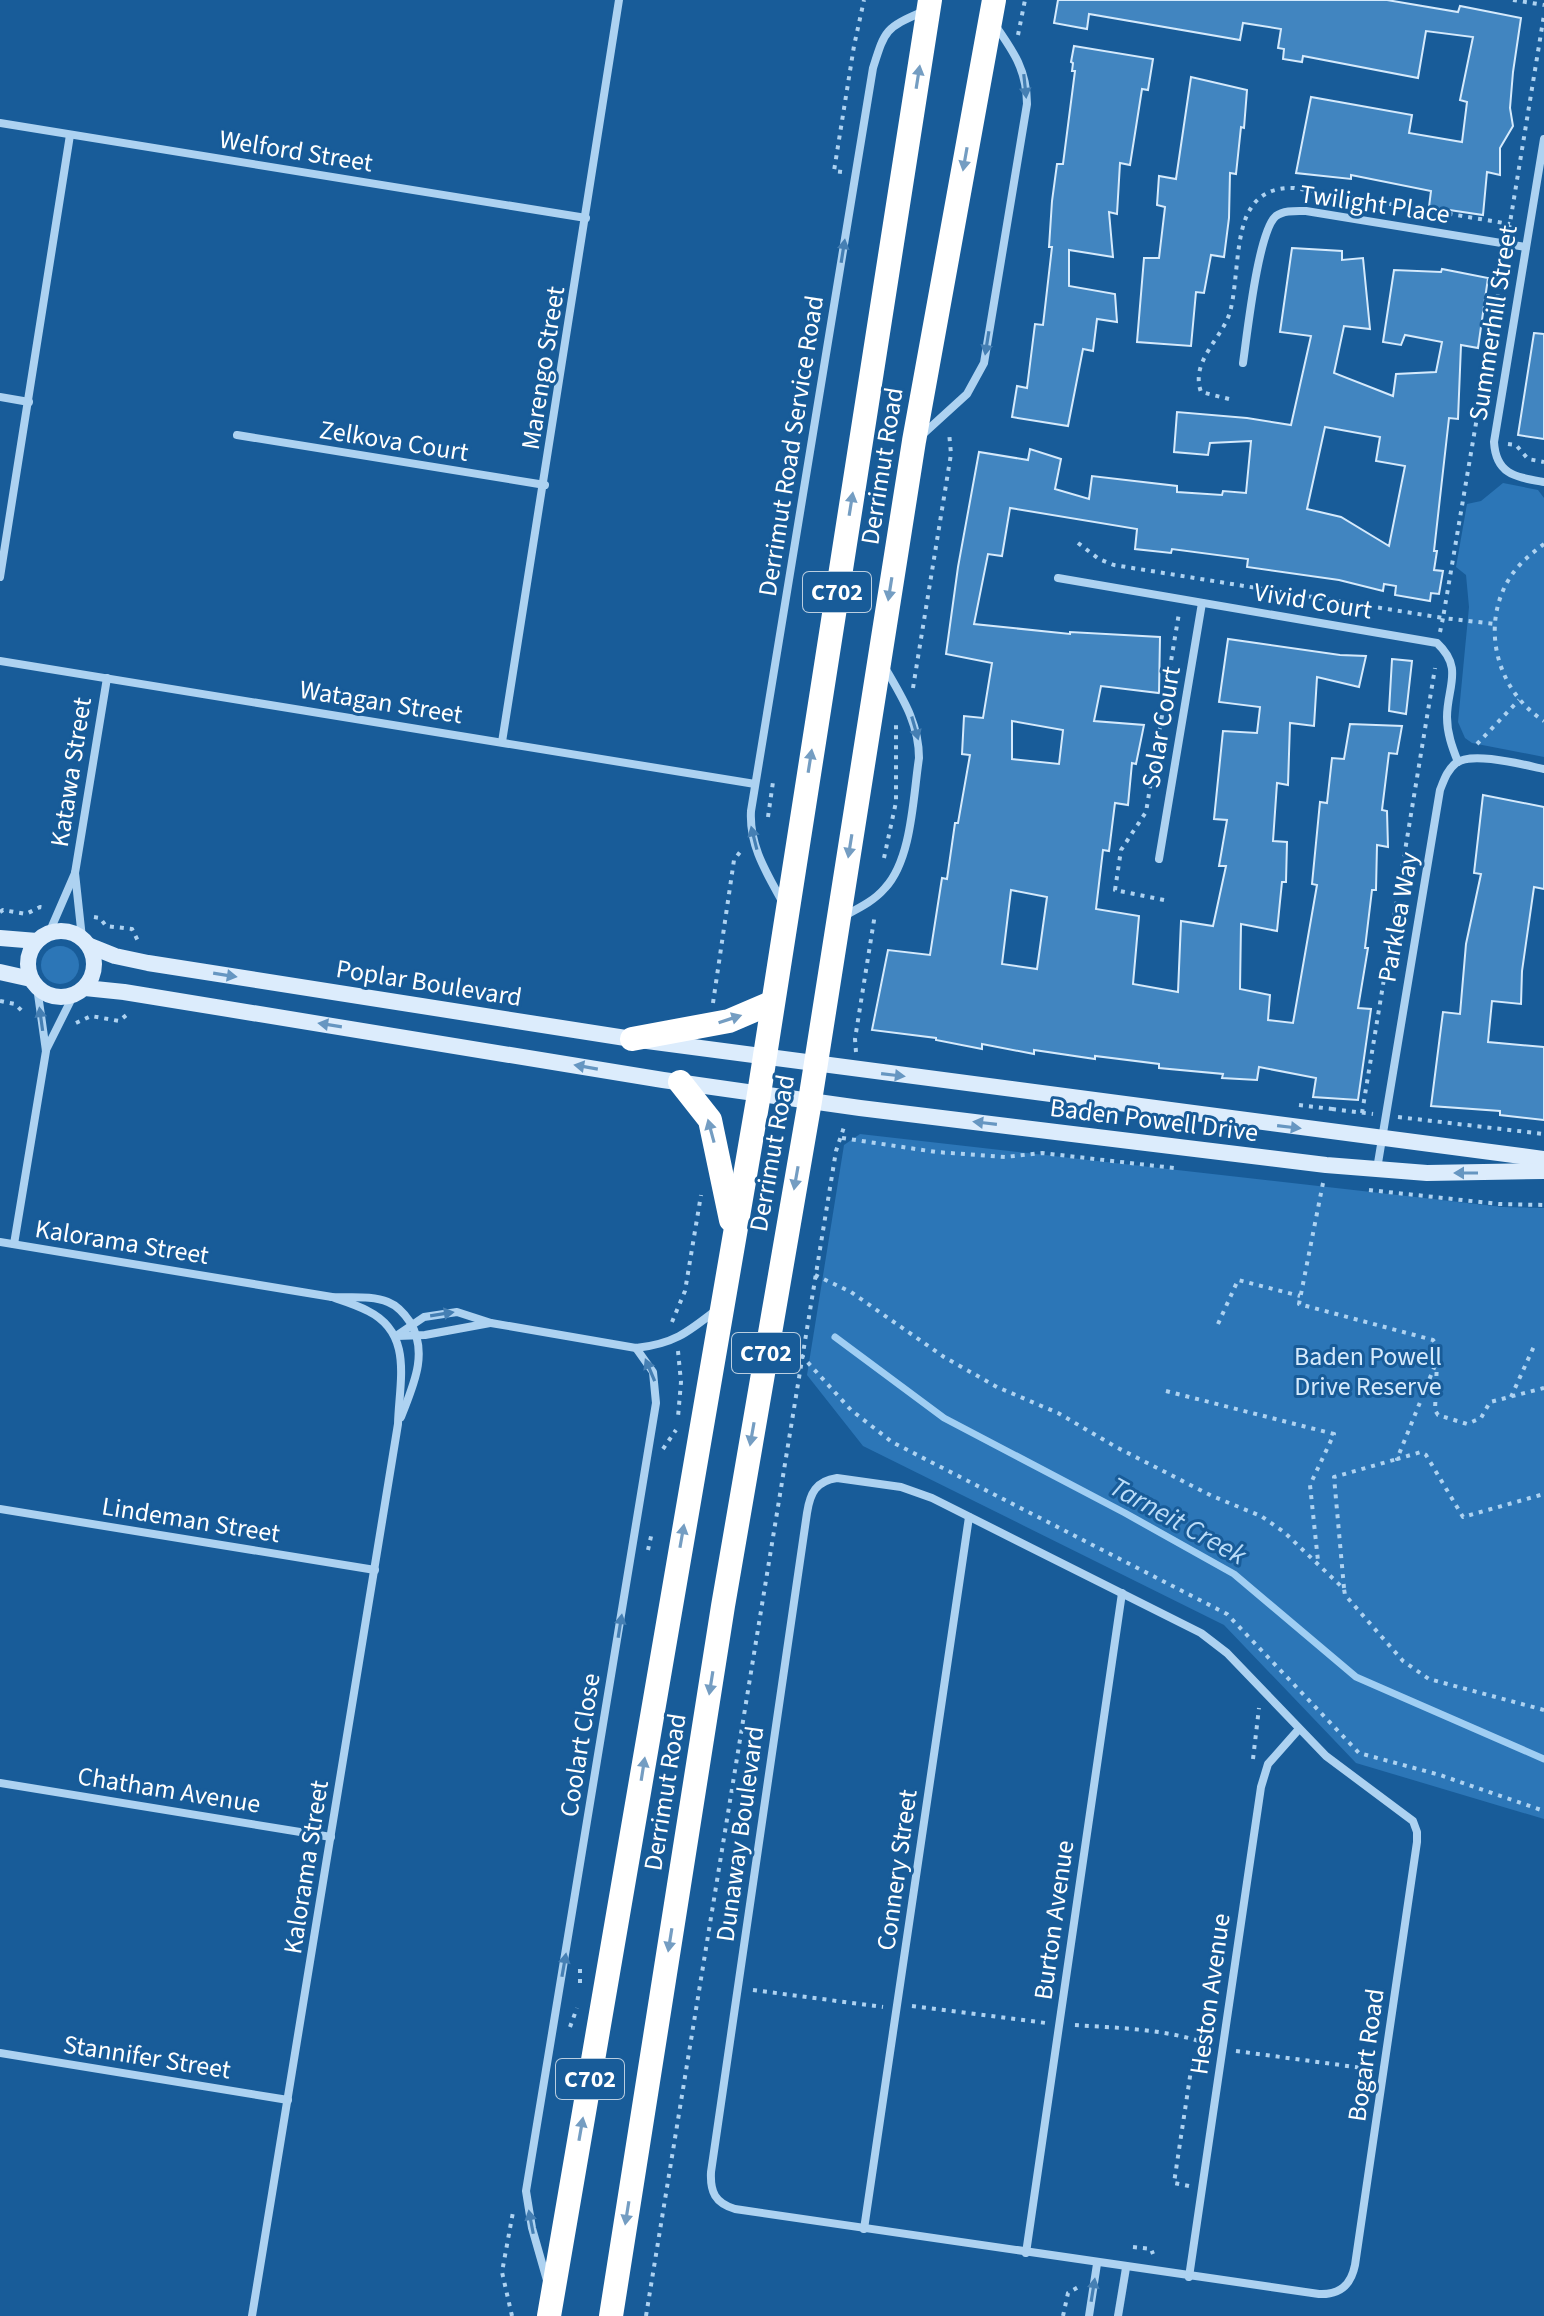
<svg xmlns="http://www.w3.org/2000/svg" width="1544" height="2316" viewBox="0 0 1544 2316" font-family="'Source Sans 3',sans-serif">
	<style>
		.green { fill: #2c76b7 }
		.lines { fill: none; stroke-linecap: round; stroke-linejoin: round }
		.stream { stroke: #a0cef3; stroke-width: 7 }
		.building { fill: #4185c0; stroke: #d5eafc; stroke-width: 2; fill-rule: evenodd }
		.path { stroke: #add2f1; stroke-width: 4; stroke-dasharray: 4 6; stroke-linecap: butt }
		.street { stroke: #add2f1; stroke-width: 8 }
		.secondary { stroke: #dcecfc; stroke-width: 16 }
		.highway { stroke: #fff; stroke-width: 24 }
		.oneway { fill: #749dc2 }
		.oneway2 { fill: #457fb3 }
		.oneway3 { fill: #6696c1 }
		.labels { text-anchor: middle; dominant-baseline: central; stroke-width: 6; stroke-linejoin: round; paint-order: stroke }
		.shield { fill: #185c99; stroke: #bacee0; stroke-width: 2 }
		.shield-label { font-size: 24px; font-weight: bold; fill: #fff }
		.street-label { font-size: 26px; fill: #fff; stroke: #185c99 }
		.park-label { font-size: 26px; fill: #d5eafc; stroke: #185c99 }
		.water-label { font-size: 28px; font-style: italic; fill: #badcf8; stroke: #185c99 }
	</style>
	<rect width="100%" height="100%" fill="#185c99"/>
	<g class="green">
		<path d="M1503 483 1538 490 1544 498V757L1472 743 1465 738 1458 722 1469 607 1466 575 1456 567 1467 504 1481 501Z"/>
		<circle cx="60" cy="965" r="19"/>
		<path d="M860 1134 1503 1207 1544 1208V1819L1356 1763 1224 1625 863 1446 807 1375 844 1145Z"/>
	</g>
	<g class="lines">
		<path class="stream" d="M835 1337 944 1418 1125 1513 1234 1574 1356 1677 1544 1759"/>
	</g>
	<g class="building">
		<path d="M1058 0H1387L1458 12 1460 6 1521 18 1513 72 1510 108 1513 126 1500 148V175L1487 172 1483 215 1429 207 1431 191 1351 175V179L1296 173 1311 97 1412 115 1409 133 1462 142 1467 102 1460 100 1473 37 1426 31 1418 78 1303 56 1302 62 1283 59 1284 49 1278 48 1281 29 1243 23 1240 40 1089 14 1087 29 1054 23Z"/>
		<path d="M1074 46 1153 59 1148 90 1142 89 1130 165 1120 163 1117 214 1109 212 1113 257 1069 250V286L1115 294 1117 322 1097 319 1093 351 1083 349 1068 426 1012 417 1017 386 1027 388 1035 324 1043 325 1052 247H1049L1052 201 1057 164H1063L1075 71H1072L1073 63 1071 62Z"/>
		<path d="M1191 77 1247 90 1244 128 1241 127 1236 174 1230 173 1229 218 1224 257 1211 255 1204 293 1196 292 1191 346 1137 342 1144 258H1159L1165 207 1157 205 1159 176 1176 179Z"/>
		<path d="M1292 248 1342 251V260L1363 258 1370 329 1344 326 1334 373 1393 396 1396 374 1436 372 1442 342 1405 335 1401 345 1383 342 1394 270 1441 272 1442 269 1488 278 1478 348 1461 345 1458 419 1449 418 1434 551H1437L1434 570 1443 571 1439 594 1431 593 1430 601 1395 595 1396 586 1384 584 1383 591 1339 580 1247 567 1248 559 1172 549 1171 553 1135 549 1137 529 1010 508 1002 556 988 554 974 624 1070 634V632L1160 637 1159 693 1101 686 1094 721 1144 725 1136 764 1132 763 1128 805 1115 803 1109 851 1103 850 1096 909 1139 916 1133 984 1178 992 1181 921 1213 926 1226 866H1219L1227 820 1214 819 1223 731 1257 733 1260 707 1219 702 1228 639 1340 655 1366 656 1359 687 1317 677 1314 726 1290 723 1288 785 1277 783 1273 841 1287 842 1286 882H1282L1277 931 1241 924 1240 989 1270 995 1268 1020 1293 1023 1317 885 1312 884 1320 802 1327 803 1332 758 1344 759 1350 724 1402 726 1397 754 1389 753 1382 810 1387 811 1388 847 1377 845 1376 890H1372L1365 948H1368L1358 1008 1371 1009 1358 1100 1313 1097 1316 1078 1259 1067 1257 1080 1222 1078 1223 1074 1159 1068V1064L1095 1056V1059L1034 1050V1054L982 1044V1049L936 1040V1038L872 1030 888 950 930 955 942 878 947 879 955 823H958L970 755 962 754 964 716 983 718 992 663 946 654 958 567 979 452 1028 460 1030 449 1061 459 1055 489 1089 499 1092 476 1177 486V492L1222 495 1223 491 1246 493 1251 441 1210 443 1208 455 1174 452 1177 412 1247 418 1291 425 1311 336 1280 332ZM1325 427 1380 437 1376 461 1405 466 1389 546 1341 517 1307 509ZM1012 721 1063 730 1059 764 1012 759ZM1011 890 1047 897 1037 969 1002 964Z"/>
		<path d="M1534 333 1544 334V439L1518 435Z"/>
		<path d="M1392 659 1412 661 1406 714 1389 711Z"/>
		<path d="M1483 795 1544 807V889L1534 887 1522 971 1521 1004 1492 1001 1488 1042 1544 1047V1120L1500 1115V1111L1431 1106 1443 1012 1460 1014 1466 944 1481 874 1474 873Z"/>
	</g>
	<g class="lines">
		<g class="path">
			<path d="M1513 0 1544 5"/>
			<path d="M1018 35 1025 0"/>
			<path d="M842 172 834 171 854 46 864 0"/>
			<path d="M1509 229 1544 15"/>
			<path d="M1229 399 1201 392C1190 361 1222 339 1230 312 1238 283 1235 231 1251 208 1260 193 1277 187 1294 188L1510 224"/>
			<path d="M1508 444 1516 445 1528 459 1544 462"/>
			<path d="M1078 543 1099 559 1114 565 1443 618 1504 258"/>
			<path d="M1544 544C1531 554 1518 564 1509 579 1480 627 1497 691 1544 721"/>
			<path d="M1440 632 1443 618 1495 624"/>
			<path d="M913 688 951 454 949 432"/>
			<path d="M1477 744 1519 700"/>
			<path d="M768 817 773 782"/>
			<path d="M884 858 896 802V725"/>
			<path d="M1164 900 1115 890 1121 850 1146 812 1179 613"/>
			<path d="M0 912 3 910 26 914 40 907 46 908"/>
			<path d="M94 917 100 918 106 926 132 929 138 941"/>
			<path d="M0 1001 15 1004 25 1014"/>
			<path d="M713 1003 734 860 743 848"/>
			<path d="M76 1023 91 1016 119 1021 129 1013"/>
			<path d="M856 1052 855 1039 875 914"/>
			<path d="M1299 1105 1332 1109 1331 1115"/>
			<path d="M1332 1109 1373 1114"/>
			<path d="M1362 1113 1435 668"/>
			<path d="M1398 1117 1544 1134"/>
			<path d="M842 1138 936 1152 1005 1157 1042 1153 1174 1168"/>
			<path d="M1323 1183 1299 1304 1433 1340 1437 1345 1438 1358 1397 1459 1421 1452 1426 1455 1463 1517 1544 1494"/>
			<path d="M1369 1190 1499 1204 1544 1205"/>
			<path d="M815 1275 851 1292 944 1357 997 1387 1058 1413 1116 1447 1212 1496 1261 1516 1284 1532 1344 1589 1345 1595 1403 1661 1429 1679 1544 1710"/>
			<path d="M672 1322 685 1291 701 1195"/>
			<path d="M1218 1324 1238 1280 1300 1296"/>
			<path d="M678 1351 681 1382 678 1417"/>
			<path d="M801 1355 851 1410 892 1442 1227 1614 1359 1753 1440 1775 1544 1811"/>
			<path d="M1437 1362 1435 1410 1438 1415 1467 1424 1481 1418 1490 1402 1544 1388"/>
			<path d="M1166 1391 1334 1434 1310 1485 1318 1561"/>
			<path d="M1511 1397 1535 1344"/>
			<path d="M663 1449 676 1430"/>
			<path d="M648 1550 652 1532"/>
			<path d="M1344 1588 1334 1477 1397 1459"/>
			<path d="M1253 1759 1259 1708"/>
			<path d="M580 1969V1988"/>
			<path d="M753 1990 883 2007"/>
			<path d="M912 2006 1046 2023"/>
			<path d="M1075 2025C1118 2028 1167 2029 1208 2044"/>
			<path d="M570 2027 577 2008"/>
			<path d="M1236 2051 1370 2069"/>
			<path d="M1189 2186 1174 2183 1191 2070 1208 2047"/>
			<path d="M1133 2247 1151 2249 1153 2254"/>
			<path d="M512 2316 502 2272 513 2212"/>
			<path d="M646 2316 836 1151 845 1124"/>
			<path d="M1063 2316 1068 2293 1080 2286"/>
		</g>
		<g class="street">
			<path d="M0 123 586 218"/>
			<path d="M1544 139 1494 442C1496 475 1516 477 1544 482"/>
			<path d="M1243 363C1247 336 1258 231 1276 216 1284 210 1296 211 1306 211L1526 247"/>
			<path d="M0 397 29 402"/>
			<path d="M237 435 545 485"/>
			<path d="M922 435 967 394 984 363 1027 104C1027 71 1014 52 995 25"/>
			<path d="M0 577 70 135"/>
			<path d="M1058 578 1437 643C1464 668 1447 687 1447 717 1447 733 1452 747 1458 762"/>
			<path d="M0 661 755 784"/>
			<path d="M502 742 619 0"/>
			<path d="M1159 859 1202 603"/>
			<path d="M75 873 82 938"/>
			<path d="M782 901C766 872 749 845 751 811L873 68C885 30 885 28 922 12"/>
			<path d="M844 916C859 908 874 901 885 888 912 859 913 797 919 758 919 722 901 696 884 666"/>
			<path d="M49 933 75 873 107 678"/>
			<path d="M46 1050 73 996"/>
			<path d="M1377 1169 1440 790C1444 780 1447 770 1456 763 1472 751 1524 765 1544 769"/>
			<path d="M0 1242 332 1297C350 1298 372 1295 388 1302 398 1306 404 1313 410 1322 429 1353 413 1386 401 1417"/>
			<path d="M14 1244 46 1051 37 987"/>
			<path d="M396 1336 424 1317 457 1312 491 1323 636 1348C673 1344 687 1333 715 1311"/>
			<path d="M397 1336 425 1335 490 1323"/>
			<path d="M837 1478 901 1487 932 1498 1201 1633 1227 1653 1326 1756 1413 1821 1417 1832V1842L1355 2265C1351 2285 1340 2295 1319 2294L735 2209C715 2203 710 2192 711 2172L807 1513C810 1493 816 1481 837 1478Z"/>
			<path d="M0 1509 375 1570"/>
			<path d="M0 1783 331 1837"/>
			<path d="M0 2053 288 2100"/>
			<path d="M864 2229 969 1517"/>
			<path d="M1026 2253 1122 1593"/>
			<path d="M1189 2277 1261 1787 1268 1764 1299 1729"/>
			<path d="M548 2284 532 2228 526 2191 656 1403 653 1372 636 1348"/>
			<path d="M252 2316 398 1424C399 1382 414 1334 368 1311 357 1305 344 1301 332 1297"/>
			<path d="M1089 2316 1097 2264"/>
			<path d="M1118 2316 1126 2268"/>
		</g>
		<g class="secondary">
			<circle cx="61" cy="964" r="33"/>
			<path d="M0 938 37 941"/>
			<path d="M90 946 115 956 148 963 632 1039 1544 1159"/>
			<path d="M0 972 31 979"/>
			<path d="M85 988 124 992 663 1080 860 1108 1326 1165 1427 1173 1544 1171"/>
		</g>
		<g class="highway">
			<path d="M632 1039 729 1021 771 1003"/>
			<path d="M680 1082 710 1120 731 1220"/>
			<path d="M549 2316 759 1094 930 0"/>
			<path d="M611 2316 723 1606 810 1101 914 441 994 0"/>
		</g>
	</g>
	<defs><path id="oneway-solid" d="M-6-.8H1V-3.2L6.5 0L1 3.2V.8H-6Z" transform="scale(2)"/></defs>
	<g class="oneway">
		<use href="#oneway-solid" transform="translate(918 77) rotate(-81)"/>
		<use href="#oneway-solid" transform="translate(965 159) rotate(100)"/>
		<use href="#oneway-solid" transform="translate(851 504) rotate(-81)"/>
		<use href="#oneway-solid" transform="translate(890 589) rotate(99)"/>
		<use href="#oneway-solid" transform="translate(810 761) rotate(-81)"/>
		<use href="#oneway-solid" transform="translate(850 846) rotate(99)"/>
		<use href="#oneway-solid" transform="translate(730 1019) rotate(-18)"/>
		<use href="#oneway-solid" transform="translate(711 1131) rotate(-105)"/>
		<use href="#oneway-solid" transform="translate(796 1178) rotate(100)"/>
		<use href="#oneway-solid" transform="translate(752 1434) rotate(100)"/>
		<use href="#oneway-solid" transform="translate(682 1536) rotate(-80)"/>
		<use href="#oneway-solid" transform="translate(711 1683) rotate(99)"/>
		<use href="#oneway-solid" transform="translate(643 1769) rotate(-81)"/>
		<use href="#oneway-solid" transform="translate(670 1940) rotate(99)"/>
		<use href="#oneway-solid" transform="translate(581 2129) rotate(-80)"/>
		<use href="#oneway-solid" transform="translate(627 2213) rotate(99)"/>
	</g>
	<g class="oneway2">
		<use href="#oneway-solid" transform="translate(1025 86) rotate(84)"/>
		<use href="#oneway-solid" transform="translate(843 251) rotate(-81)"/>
		<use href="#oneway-solid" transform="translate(987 343) rotate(99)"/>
		<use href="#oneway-solid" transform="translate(915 728) rotate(74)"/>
		<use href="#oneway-solid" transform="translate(754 838) rotate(-104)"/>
		<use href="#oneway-solid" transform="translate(41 1019) rotate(-98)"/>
		<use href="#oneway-solid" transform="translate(442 1314) rotate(-9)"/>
		<use href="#oneway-solid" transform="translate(650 1370) rotate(-113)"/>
		<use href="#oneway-solid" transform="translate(620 1626) rotate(-81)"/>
		<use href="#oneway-solid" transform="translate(564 1965) rotate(-80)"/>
		<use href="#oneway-solid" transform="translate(531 2222) rotate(-101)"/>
		<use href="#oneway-solid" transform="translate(1093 2290) rotate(-81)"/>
	</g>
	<g class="oneway3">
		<use href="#oneway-solid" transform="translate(225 975) rotate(9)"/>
		<use href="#oneway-solid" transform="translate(330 1025) rotate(-171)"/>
		<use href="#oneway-solid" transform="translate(586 1067) rotate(-170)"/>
		<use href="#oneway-solid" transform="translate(893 1075) rotate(7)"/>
		<use href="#oneway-solid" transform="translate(985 1123) rotate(-173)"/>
		<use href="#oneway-solid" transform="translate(1289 1127) rotate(7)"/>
		<use href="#oneway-solid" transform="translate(1466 1173) rotate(180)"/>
	</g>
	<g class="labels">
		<g class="shield">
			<rect x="803" y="572" width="68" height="40" rx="6"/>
			<rect x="732" y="1333" width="68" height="40" rx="6"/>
			<rect x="556" y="2059" width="68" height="40" rx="6"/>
		</g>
		<g class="shield-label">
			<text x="837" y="592">C702</text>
			<text x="766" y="1353">C702</text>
			<text x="590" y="2079">C702</text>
		</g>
		<g class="street-label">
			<text transform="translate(296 151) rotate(9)">Welford Street</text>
			<text transform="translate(1375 204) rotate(8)">Twilight Place</text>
			<text transform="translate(1493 323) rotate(-81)">Summerhill Street</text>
			<text transform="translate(543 368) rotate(-81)">Marengo Street</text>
			<text transform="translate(394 441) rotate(9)">Zelkova Court</text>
			<text transform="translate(791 446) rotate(-81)">Derrimut Road Service Road</text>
			<text transform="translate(882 466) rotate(-81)">Derrimut Road</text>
			<text transform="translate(1313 601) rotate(9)">Vivid Court</text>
			<text transform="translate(381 702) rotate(9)">Watagan Street</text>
			<text transform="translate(1161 727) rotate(-80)">Solar Court</text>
			<text transform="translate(71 772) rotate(-81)">Katawa Street</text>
			<text transform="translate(1398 917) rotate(-80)">Parklea Way</text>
			<text transform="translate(429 983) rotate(9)">Poplar Boulevard</text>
			<text transform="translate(1154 1120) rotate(7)">Baden Powell Drive</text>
			<text transform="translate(772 1153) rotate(-80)">Derrimut Road</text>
			<text transform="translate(122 1242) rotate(9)">Kalorama Street</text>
			<text transform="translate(191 1520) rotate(9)">Lindeman Street</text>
			<text transform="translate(580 1745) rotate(-81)">Coolart Close</text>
			<text transform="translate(169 1790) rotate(9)">Chatham Avenue</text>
			<text transform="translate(665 1792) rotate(-81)">Derrimut Road</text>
			<text transform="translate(740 1834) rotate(-82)">Dunaway Boulevard</text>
			<text transform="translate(306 1867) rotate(-81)">Kalorama Street</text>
			<text transform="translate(897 1870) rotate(-82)">Connery Street</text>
			<text transform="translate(1054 1920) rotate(-82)">Burton Avenue</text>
			<text transform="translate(1210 1994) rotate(-82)">Heston Avenue</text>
			<text transform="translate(1366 2055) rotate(-82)">Bogart Road</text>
			<text transform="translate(147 2057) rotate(9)">Stannifer Street</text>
		</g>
		<g class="park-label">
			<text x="1368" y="1356">Baden Powell<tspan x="1368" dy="30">Drive Reserve</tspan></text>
		</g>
		<g class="water-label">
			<text transform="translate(1178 1521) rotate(29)">Tarneit Creek</text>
		</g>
	</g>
</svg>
